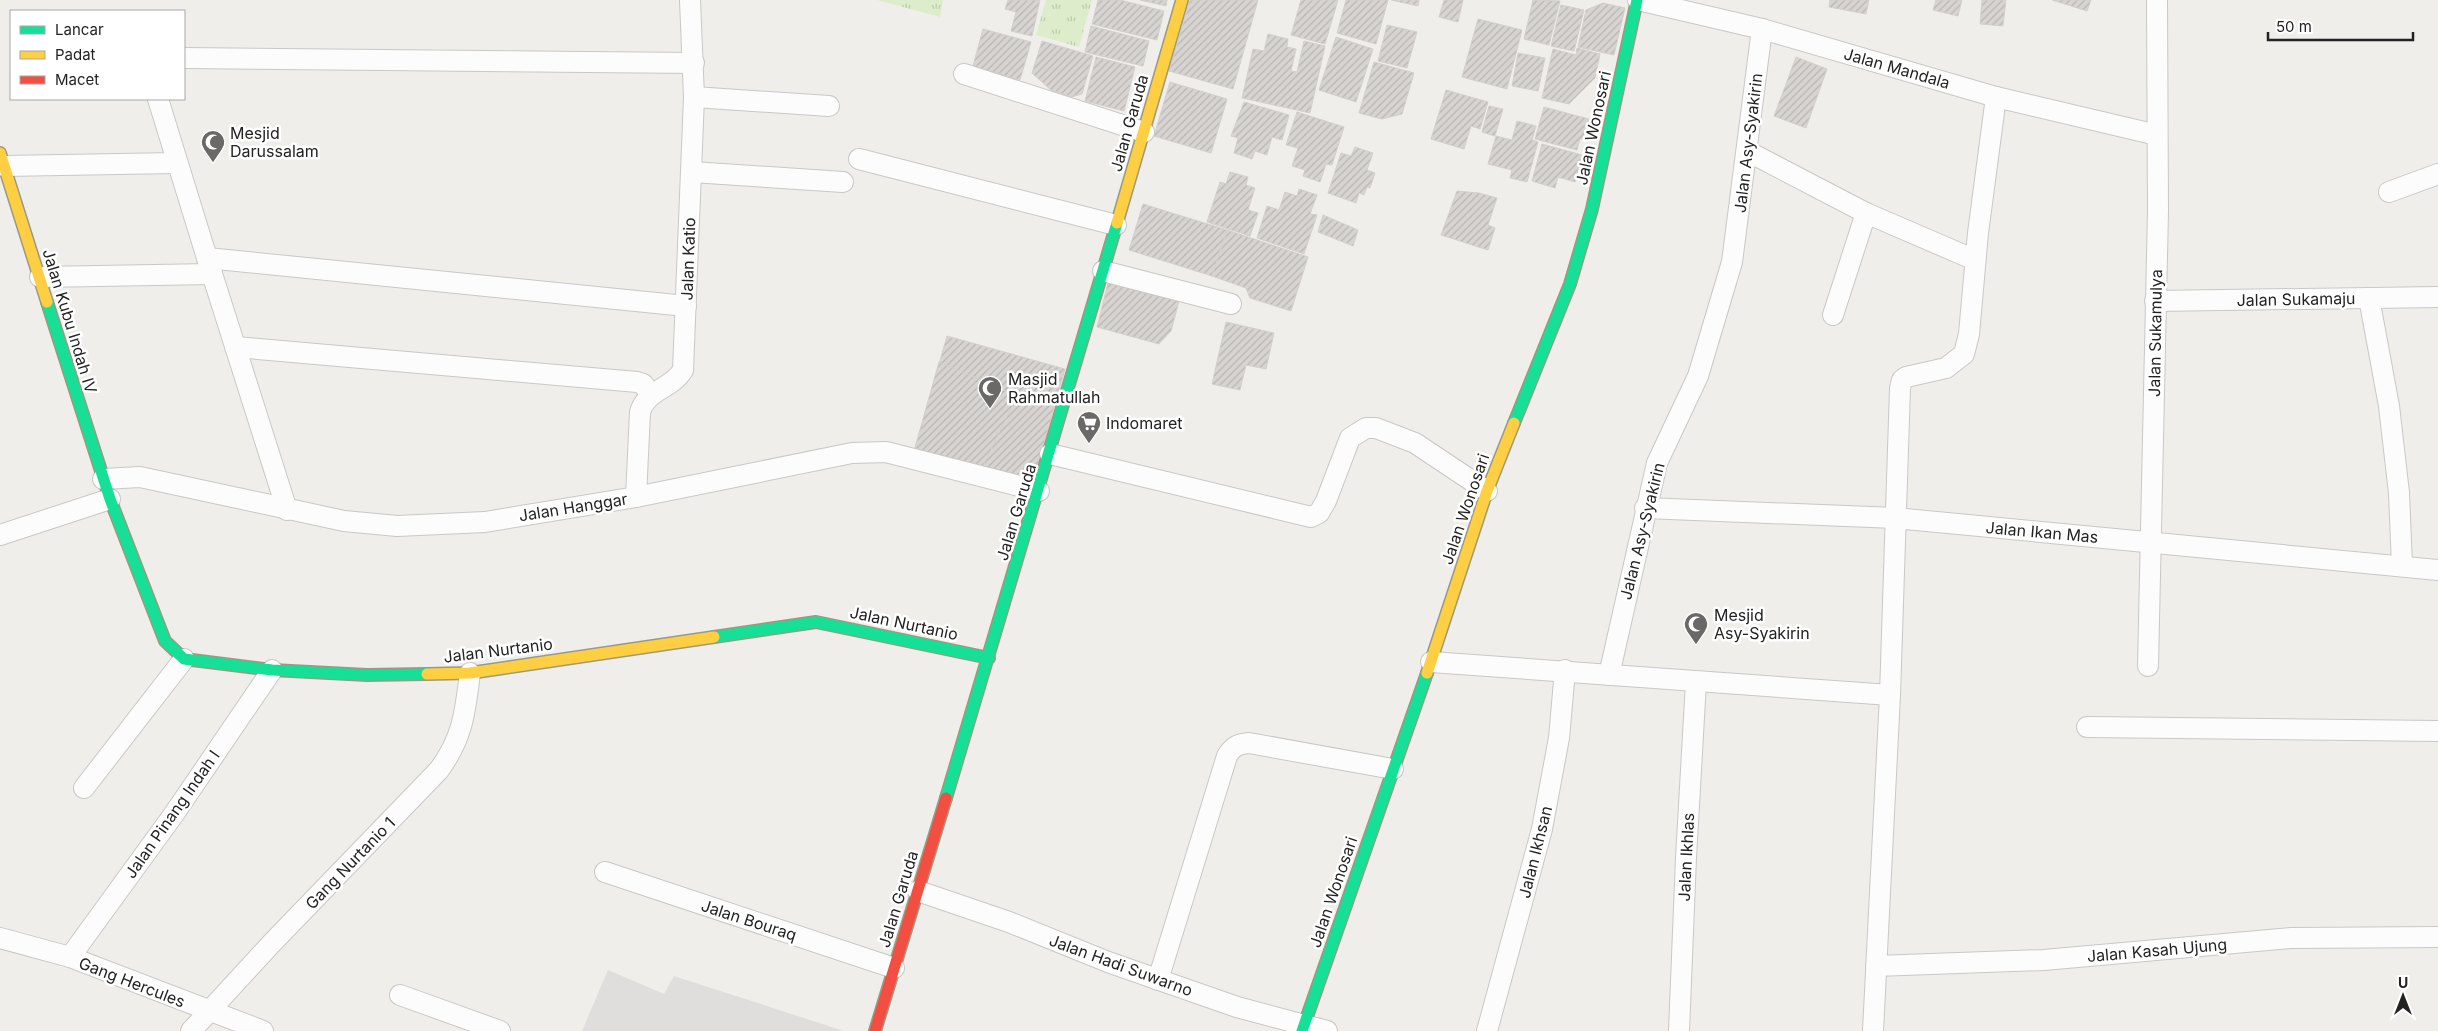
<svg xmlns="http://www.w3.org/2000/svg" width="2438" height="1031" viewBox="0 0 2438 1031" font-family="Inter,sans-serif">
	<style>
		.residential { fill: #dfdedc }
		.grass { fill: url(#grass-tufts) }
		.building { fill: url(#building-hatch); stroke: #d3d0cc }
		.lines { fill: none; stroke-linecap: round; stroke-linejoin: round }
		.street-casing { stroke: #c9c8c7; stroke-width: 22 }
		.fast-casing { stroke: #999a82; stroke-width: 14 }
		.slow-casing { stroke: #999a82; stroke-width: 14 }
		.jam-casing { stroke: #999a82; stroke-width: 14 }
		.street { stroke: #fdfcfc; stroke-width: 20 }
		.fast { stroke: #16e098; stroke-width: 11 }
		.slow { stroke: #ffcf43; stroke-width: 11 }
		.jam { stroke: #f24e42; stroke-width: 11 }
		.labels { text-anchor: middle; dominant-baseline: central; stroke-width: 5; stroke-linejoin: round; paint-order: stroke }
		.street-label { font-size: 16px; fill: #222; stroke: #fff }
		.poi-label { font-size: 16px; fill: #222; stroke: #fff; text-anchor: start }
	</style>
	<defs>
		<pattern id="grass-tufts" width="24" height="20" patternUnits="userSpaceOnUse" patternTransform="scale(1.25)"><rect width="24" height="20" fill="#ddeccb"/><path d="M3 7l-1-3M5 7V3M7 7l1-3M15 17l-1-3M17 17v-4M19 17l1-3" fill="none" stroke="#bdcaae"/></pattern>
		<pattern id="building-hatch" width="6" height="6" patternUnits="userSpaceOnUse" patternTransform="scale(1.25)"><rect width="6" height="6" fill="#d7d4d2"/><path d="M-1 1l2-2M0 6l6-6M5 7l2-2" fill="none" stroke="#b8b6b4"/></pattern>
	</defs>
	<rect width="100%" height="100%" fill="#f0eeeb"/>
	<path class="residential" d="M608 970 664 994 674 976 844 1031H582Z"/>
	<g class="grass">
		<path d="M877 0H943L940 17Z"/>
		<path d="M1046 0H1092L1079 47 1036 35Z"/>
	</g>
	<g class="building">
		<path d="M1008 0H1040L1032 36 1011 31 1016 12 1005 9Z"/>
		<path d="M1098 0H1120L1164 11 1157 40 1092 24Z"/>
		<path d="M1140 0H1167L1166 6Z"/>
		<path d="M1190 0H1258L1233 89 1169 71Z"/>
		<path d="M1301 0H1338L1325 44 1291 35Z"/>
		<path d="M1346 0H1388L1376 44 1337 33Z"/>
		<path d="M1391 0H1419L1418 6Z"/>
		<path d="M1444 0H1463L1458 22 1439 17Z"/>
		<path d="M1533 0 1560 1 1549 45 1524 39Z"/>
		<path d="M1830 0H1869L1866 14 1829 7Z"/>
		<path d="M1936 0H1962L1958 16 1933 10Z"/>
		<path d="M1982 0H2006L2003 26 1980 24Z"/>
		<path d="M2052 0H2091L2087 11Z"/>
		<path d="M1603 3 1625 8 1614 55 1578 47 1586 10Z"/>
		<path d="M1561 5 1584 10 1574 51 1551 46Z"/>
		<path d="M1478 19 1522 30 1507 89 1462 77Z"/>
		<path d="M1387 25 1417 32 1407 68 1378 61Z"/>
		<path d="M1091 26 1149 41 1143 66 1085 52Z"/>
		<path d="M983 29 1031 42 1020 80 973 66Z"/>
		<path d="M1268 34 1288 39 1287 47 1296 49 1291 71 1297 72 1304 41 1325 46 1310 113 1242 98 1253 49 1264 51Z"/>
		<path d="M1336 37 1373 49 1356 102 1319 90Z"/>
		<path d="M1042 41 1093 56 1082 94 1071 97 1051 90 1032 73Z"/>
		<path d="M1577 48 1600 54 1595 78 1569 104 1542 98 1553 49 1576 55Z"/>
		<path d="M1518 53 1545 58 1538 91 1512 86Z"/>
		<path d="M1096 57 1135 67 1124 111 1085 101Z"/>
		<path d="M1796 57 1827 69 1806 128 1774 116Z"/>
		<path d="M1374 62 1414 73 1402 114 1382 119 1359 113Z"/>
		<path d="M1170 82 1227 99 1211 153 1154 136Z"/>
		<path d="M1446 90 1488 102 1480 129 1471 126 1464 149 1431 139Z"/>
		<path d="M1244 102 1289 115 1282 140 1272 137 1267 155 1255 151 1252 159 1234 153 1238 138 1231 136Z"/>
		<path d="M1489 106 1503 109 1495 136 1482 132Z"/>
		<path d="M1544 107 1589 119 1583 139H1580L1577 150 1535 139Z"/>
		<path d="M1297 112 1344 127 1332 165 1326 164 1320 182 1303 176 1305 170 1292 166 1298 148 1286 145Z"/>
		<path d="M1517 121 1536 126 1532 140 1538 142 1527 182 1510 178 1512 170 1488 164 1496 136 1512 140Z"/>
		<path d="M1542 144 1582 155 1575 182 1558 177 1555 188 1532 181Z"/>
		<path d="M1355 147 1373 153 1367 170 1375 173 1370 188 1367 187 1364 195 1359 193 1356 203 1328 193 1341 153 1351 156Z"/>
		<path d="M1230 172 1248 177 1246 185 1255 188 1248 210 1258 213 1250 236 1207 222 1220 182 1226 184Z"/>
		<path d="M1299 189 1317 195 1310 214 1317 215 1304 254 1257 238 1267 206 1279 210 1285 192 1297 196Z"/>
		<path d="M1457 191 1479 193 1497 198 1488 225 1495 228 1488 250 1441 235Z"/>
		<path d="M1143 204 1227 230 1212 276 1129 250Z"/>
		<path d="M1323 215 1358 230 1353 246 1318 232Z"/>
		<path d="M1227 230 1308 257 1291 311 1250 298 1246 288 1212 276Z"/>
		<path d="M1110 275 1181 294 1171 331 1159 344 1097 327Z"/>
		<path d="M1226 322 1274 333 1266 369 1246 365 1240 390 1212 384Z"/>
		<path d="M947 336 1065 369 1033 482 915 448Z"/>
		<path d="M939 362 1017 396 982 468 915 448Z"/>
	</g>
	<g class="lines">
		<g class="street-casing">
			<g id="street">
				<path d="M1638 0 1762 29 1996 97 2157 135"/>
				<path d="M184 58 694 63"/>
				<path d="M964 74 1144 132"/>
				<path d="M694 97 829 106"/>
				<path d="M158 99 207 258 686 306"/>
				<path d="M1747 151 1866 213 1975 260"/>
				<path d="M859 159 1116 225"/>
				<path d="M4 166 176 163"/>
				<path d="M692 172 843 182"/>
				<path d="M2389 192 2438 174"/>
				<path d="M207 258 287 510"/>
				<path d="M1103 271 1231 304"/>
				<path d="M40 277 212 274"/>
				<path d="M2369 298 2389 406 2399 493 2402 566"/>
				<path d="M2155 301 2438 297"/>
				<path d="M1833 315 1866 213"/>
				<path d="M235 347 637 382 643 384 651 395"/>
				<path d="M1050 454 1311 517 1319 513 1326 501 1350 438 1366 428H1376L1415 443 1487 491"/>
				<path d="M103 479 140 477 344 521 397 526 485 522 636 497 852 453 886 452 1039 491"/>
				<path d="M636 497 640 412C647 389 672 389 683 370L694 97 690 0"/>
				<path d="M1645 508 1895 518 2438 570"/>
				<path d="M0 535 110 499"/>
				<path d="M1431 662 1890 695"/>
				<path d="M2148 666 2158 211 2157 0"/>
				<path d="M1609 675 1657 463 1698 376 1732 262 1762 29"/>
				<path d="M2087 727 2438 731"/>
				<path d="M84 788 184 659"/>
				<path d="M605 872 894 968"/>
				<path d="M918 891 1009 922 1108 962 1171 984 1237 1007 1327 1031"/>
				<path d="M0 938 70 957 263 1031"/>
				<path d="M70 957 174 814 272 670"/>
				<path d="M1876 966 2044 960 2291 938 2438 937"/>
				<path d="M1158 980 1227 756C1233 746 1238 744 1249 743L1393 769"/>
				<path d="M400 995 500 1031"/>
				<path d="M191 1031 271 944 439 770C463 737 465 713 470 673"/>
				<path d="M1487 1031 1542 829 1559 738 1565 670"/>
				<path d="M1679 1031 1686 858 1696 682"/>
				<path d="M1873 1031 1890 695 1900 388 1902 380 1906 377 1946 368 1964 354 1969 334 1978 233 1996 97"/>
			</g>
		</g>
		<g class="fast-casing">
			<g id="fast">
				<path d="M47 302 110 499 165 641 184 659 272 670 367 675 427 674"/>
				<path d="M1514 423 1570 284 1592 209 1637 0"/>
				<path d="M714 637 816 622 989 658"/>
				<path d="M946 798 1117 223"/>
				<path d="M1302 1031 1427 673"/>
			</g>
		</g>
		<g class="slow-casing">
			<g id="slow">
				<path d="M0 153 47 302"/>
				<path d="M1117 223 1182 0"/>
				<path d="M1427 673 1487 491 1514 423"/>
				<path d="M427 674 470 673 714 637"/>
			</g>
		</g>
		<g class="jam-casing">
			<path id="jam" d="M875 1031 946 798"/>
		</g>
		<use href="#street" class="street"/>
		<use href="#fast" class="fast"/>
		<use href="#slow" class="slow"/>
		<use href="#jam" class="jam"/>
	</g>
	<defs>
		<g id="mosque-pin" transform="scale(1.25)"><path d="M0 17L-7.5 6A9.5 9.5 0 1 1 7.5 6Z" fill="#6a6968" stroke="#fff"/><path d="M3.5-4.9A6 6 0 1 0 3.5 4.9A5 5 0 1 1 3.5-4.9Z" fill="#fff"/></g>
		<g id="supermarket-pin" transform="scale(1.25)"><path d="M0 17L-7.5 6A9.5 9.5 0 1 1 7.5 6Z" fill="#6a6968" stroke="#fff"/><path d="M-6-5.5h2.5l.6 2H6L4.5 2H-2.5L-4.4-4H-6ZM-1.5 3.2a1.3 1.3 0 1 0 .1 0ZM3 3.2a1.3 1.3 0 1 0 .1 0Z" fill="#fff"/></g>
	</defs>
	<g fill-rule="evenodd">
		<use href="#mosque-pin" x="213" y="142"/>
		<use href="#mosque-pin" x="990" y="388"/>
		<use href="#supermarket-pin" x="1089" y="423"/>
		<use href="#mosque-pin" x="1696" y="624"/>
	</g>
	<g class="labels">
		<g class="street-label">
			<text transform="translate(1897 68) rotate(16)">Jalan Mandala</text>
			<text transform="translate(1129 123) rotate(-74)">Jalan Garuda</text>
			<text transform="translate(1593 128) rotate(-78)">Jalan Wonosari</text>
			<text transform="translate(1748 143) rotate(-83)">Jalan Asy-Syakirin</text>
			<text transform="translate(688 259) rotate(-88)">Jalan Katio</text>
			<text transform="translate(2296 299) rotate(-1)">Jalan Sukamaju</text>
			<text transform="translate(70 321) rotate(73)">Jalan Kubu Indah IV</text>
			<text transform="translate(2155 333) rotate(-89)">Jalan Sukamulya</text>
			<text transform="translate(573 507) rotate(-9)">Jalan Hanggar</text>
			<text transform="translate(1465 509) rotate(-71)">Jalan Wonosari</text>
			<text transform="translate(1016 512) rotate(-73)">Jalan Garuda</text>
			<text transform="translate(1642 531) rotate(-76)">Jalan Asy-Syakirin</text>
			<text transform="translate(2042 532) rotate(5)">Jalan Ikan Mas</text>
			<text transform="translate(904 623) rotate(12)">Jalan Nurtanio</text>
			<text transform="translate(498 650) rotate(-7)">Jalan Nurtanio</text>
			<text transform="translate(172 814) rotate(-55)">Jalan Pinang Indah I</text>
			<text transform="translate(1535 852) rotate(-76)">Jalan Ikhsan</text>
			<text transform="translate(1686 857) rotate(-87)">Jalan Ikhlas</text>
			<text transform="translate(350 863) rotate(-46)">Gang Nurtanio 1</text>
			<text transform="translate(1333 892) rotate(-71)">Jalan Wonosari</text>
			<text transform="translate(898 899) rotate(-73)">Jalan Garuda</text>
			<text transform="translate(749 920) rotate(18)">Jalan Bouraq</text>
			<text transform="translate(2157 950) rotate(-5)">Jalan Kasah Ujung</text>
			<text transform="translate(1121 965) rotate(20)">Jalan Hadi Suwarno</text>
			<text transform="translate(132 982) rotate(21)">Gang Hercules</text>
		</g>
		<g class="poi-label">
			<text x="230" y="133">Mesjid<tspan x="230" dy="18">Darussalam</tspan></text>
			<text x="1008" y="379">Masjid<tspan x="1008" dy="18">Rahmatullah</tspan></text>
			<text x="1106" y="423">Indomaret</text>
			<text x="1714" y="615">Mesjid<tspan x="1714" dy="18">Asy-Syakirin</tspan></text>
		</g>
	</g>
	<rect x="10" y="10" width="175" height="90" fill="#ffffff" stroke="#a7a7a7"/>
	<rect x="20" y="26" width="25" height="8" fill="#16e098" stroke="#a7a7a7"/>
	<text x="55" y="35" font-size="15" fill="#222222">Lancar</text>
	<rect x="20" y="51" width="25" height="8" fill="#ffcf43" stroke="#a7a7a7"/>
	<text x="55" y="60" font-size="15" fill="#222222">Padat</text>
	<rect x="20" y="76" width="25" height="8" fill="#f24e42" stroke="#a7a7a7"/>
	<text x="55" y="85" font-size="15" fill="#222222">Macet</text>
	<g transform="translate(2403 996)" stroke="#ffffff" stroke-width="4" paint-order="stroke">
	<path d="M0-4L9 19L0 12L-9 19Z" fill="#222222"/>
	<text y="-8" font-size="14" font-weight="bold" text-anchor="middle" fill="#222222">U</text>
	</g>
	<path d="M2268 32v8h145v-8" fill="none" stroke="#222222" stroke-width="2.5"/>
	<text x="2276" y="32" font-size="15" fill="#222222" stroke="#ffffff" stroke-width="4" paint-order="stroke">50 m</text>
</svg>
